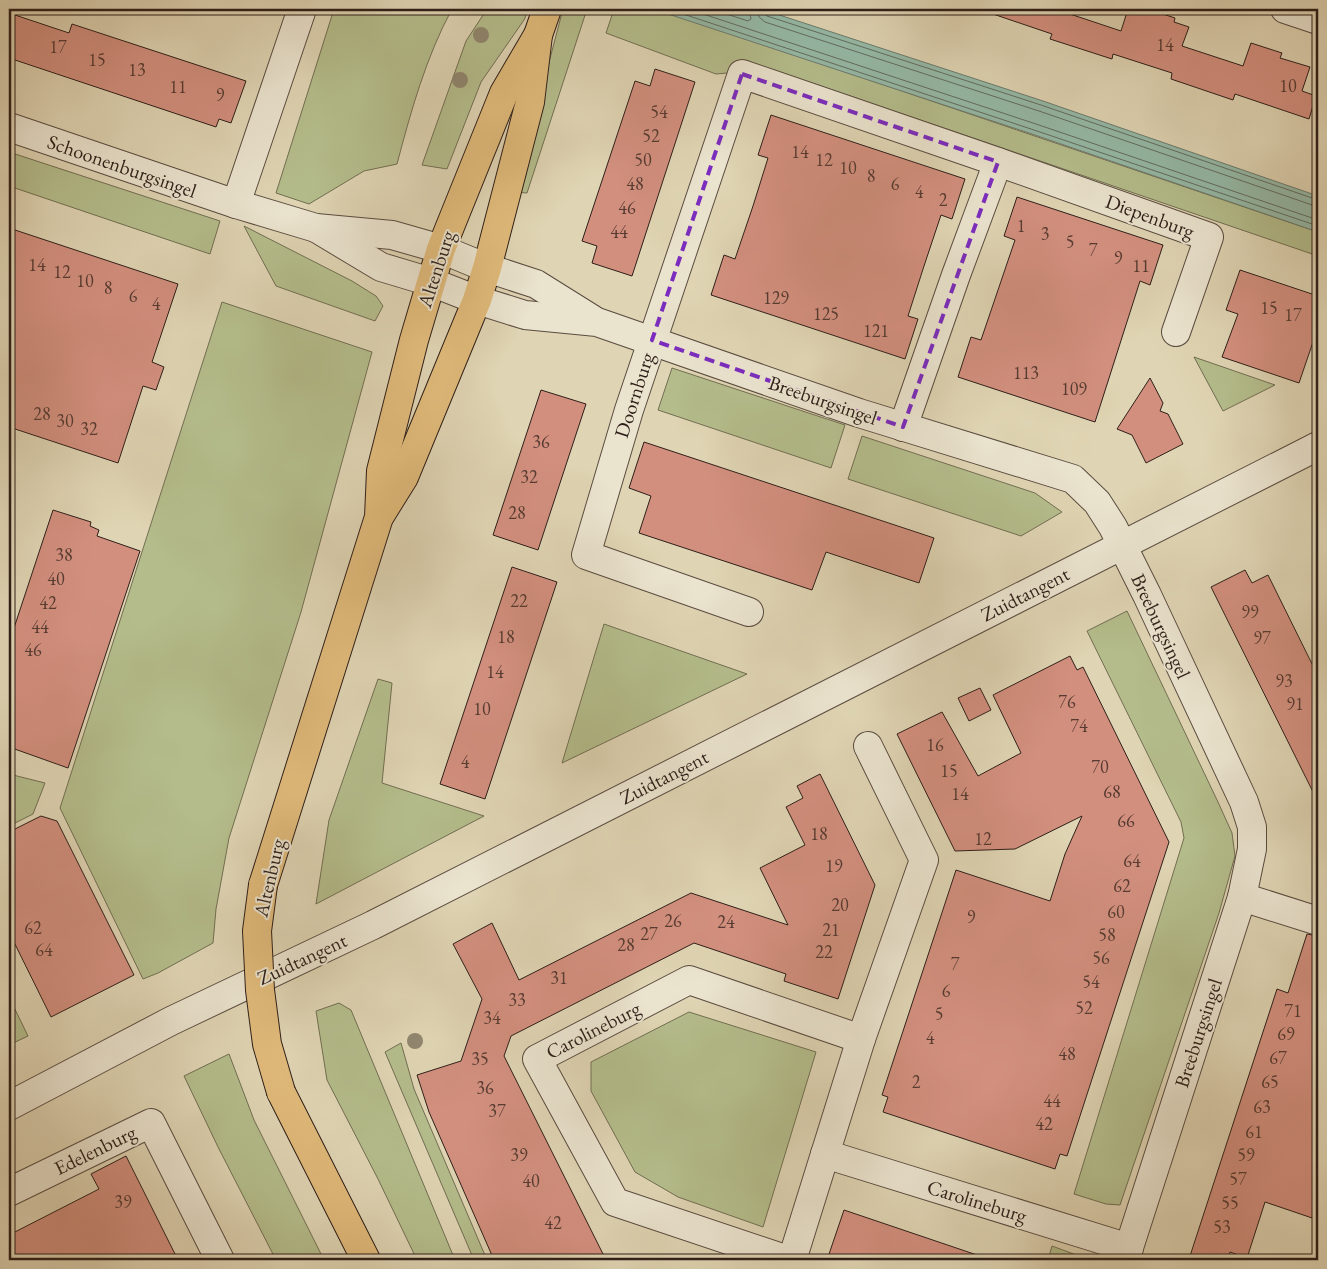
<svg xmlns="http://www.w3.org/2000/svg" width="1327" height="1269" viewBox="0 0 1327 1269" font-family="'EB Garamond',serif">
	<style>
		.green { fill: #b4bc8b; stroke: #716e52 }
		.water { fill: #95b9a6; stroke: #6c7b6e }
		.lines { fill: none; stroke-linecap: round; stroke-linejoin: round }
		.shore { stroke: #626c60; stroke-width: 1 }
		.building { fill: #d28f7e; stroke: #2e1f19 }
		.minor-casing { stroke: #5a4c40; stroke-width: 30 }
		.major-casing { stroke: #2e1f19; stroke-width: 30 }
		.minor { stroke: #eae3ce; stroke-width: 28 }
		.major { stroke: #e0ba7a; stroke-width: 28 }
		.major-bridge-casing { stroke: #2e1f19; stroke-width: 30; stroke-linecap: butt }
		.major-bridge { stroke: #e0ba7a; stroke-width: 28 }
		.tree { fill: #90866e }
		.marked { fill: none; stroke: #7b2cbf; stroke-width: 4; stroke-dasharray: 10 6; stroke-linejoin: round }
		.labels { text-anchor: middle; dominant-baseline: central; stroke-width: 4; stroke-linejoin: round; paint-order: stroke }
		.number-label { font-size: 18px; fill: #573b32 }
		.street-label { font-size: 20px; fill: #2e1f19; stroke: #eae3ce }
	</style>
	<rect width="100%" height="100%" fill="#dfd4b3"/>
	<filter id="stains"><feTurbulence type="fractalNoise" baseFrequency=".004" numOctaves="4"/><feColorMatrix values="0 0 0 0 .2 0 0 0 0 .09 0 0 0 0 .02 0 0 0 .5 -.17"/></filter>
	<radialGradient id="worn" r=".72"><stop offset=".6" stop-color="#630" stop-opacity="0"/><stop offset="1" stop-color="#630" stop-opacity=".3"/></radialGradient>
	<g class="green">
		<path d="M334 9H452C426 57 411 111 397 164L364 171 309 204 276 193Z"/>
		<path d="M487 9H529L524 20 481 82 447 169 422 165 466 41Z"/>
		<path d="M563 9H587L527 193 515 192Z"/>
		<path d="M614 9H660L1318 232V256L771 69 716 74 606 33Z"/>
		<path d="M9 152 220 221 210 254 9 186Z"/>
		<path d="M244 226 352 281 376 296 383 306 375 321 276 286Z"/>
		<path d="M222 302 372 352 301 612 229 838 216 909 213 943 158 973 143 979 60 808Z"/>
		<path d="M1194 357 1275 385 1223 411Z"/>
		<path d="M672 368 845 425 831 468 658 410Z"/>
		<path d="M862 436 1035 493 1062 512 1021 536 848 479Z"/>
		<path d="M1127 611 1218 802 1232 833 1235 856 1219 913 1120 1205 1106 1204 1074 1194 1184 838 1181 822 1087 631Z"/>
		<path d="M604 624 747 674 562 763Z"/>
		<path d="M378 679 392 683 382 783 484 816 316 904 329 820Z"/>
		<path d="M9 774 45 783 33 814 9 826Z"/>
		<path d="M9 997 28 1036 9 1045Z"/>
		<path d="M339 1003 351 1010 455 1260H417L378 1179 327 1080 316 1011Z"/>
		<path d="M689 1012 816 1052 763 1227 678 1197 635 1172 591 1091V1062Z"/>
		<path d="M401 1043 414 1089 487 1260H474L385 1052Z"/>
		<path d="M229 1054 254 1120 324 1260H276L219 1149 184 1076Z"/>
		<path d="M1052 1246 1090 1260H1048Z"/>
	</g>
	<path class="water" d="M660 9H761L1043 101 1318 196V232L1032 134 659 11Z"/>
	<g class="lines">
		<g class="shore">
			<path d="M668 9 1034 130 1318 226"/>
			<path d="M688 9 1036 124 1318 220"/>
			<path d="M711 9 748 21 751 19 749 9"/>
			<path d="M756 9 759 17 765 22 1039 111 1318 207"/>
			<path d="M763 9V13L767 16 1041 105 1318 200"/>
		</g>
	</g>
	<g class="building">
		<path d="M991 9H1055L1121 31 1128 9H1148L1175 18 1174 22 1189 27 1182 46 1243 66 1251 43 1282 53 1280 58 1310 67 1302 91 1316 96 1309 119 1235 94 1233 100 1171 79 1172 73 1113 54 1112 59 1050 39 1052 34 990 13Z"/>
		<path d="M15 15 69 33 72 24 246 81 231 123 219 119 216 127 9 58V29Z"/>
		<path d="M655 69 695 82 632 276 592 263 597 246 582 241 635 81 650 86Z"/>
		<path d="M771 115 965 179 952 219 941 215 924 266 908 316 918 319 905 359 711 295 724 255 735 259 753 206 768 158 758 155Z"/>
		<path d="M1017 197 1163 245 1150 285 1140 281 1095 422 958 377 971 337 981 340 1015 240 1004 236Z"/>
		<path d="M9 228 178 284 152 362 164 367 156 390 143 386 118 463 9 427Z"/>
		<path d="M1240 270 1318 296V340L1314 339 1299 383 1222 357 1238 314 1226 310Z"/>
		<path d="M1150 378 1163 403 1160 411 1168 414 1183 444 1146 463 1132 435 1117 429Z"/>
		<path d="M541 390 586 404 538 550 493 535Z"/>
		<path d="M644 442 934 538 919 583 826 552 812 590 639 533 651 496 629 488Z"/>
		<path d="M53 510 91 522 90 526 99 530 97 536 140 551 68 768 9 747V643Z"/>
		<path d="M512 567 557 582 485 799 440 784Z"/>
		<path d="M1245 570 1252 583 1268 575 1318 676V802L1211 587Z"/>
		<path d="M1070 656 1077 670 1083 667 1169 842 1067 1156 1060 1154 1055 1169 883 1112 888 1097 882 1095 956 870 1050 901 1065 854 1082 816 1015 849 955 851 897 734 942 712 978 776 1021 753 993 695Z"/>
		<path d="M980 688 991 710 969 721 958 698Z"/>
		<path d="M820 774 875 885 838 999 784 981 786 974 694 943 511 1036 504 1056 606 1260H494L429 1112 417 1075 461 1061 482 999 453 944 492 923 519 980 691 893 788 925 760 868 805 845 786 807 803 798 797 786Z"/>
		<path d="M41 816 57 821 134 975 51 1017 9 932V832Z"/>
		<path d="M1307 934 1318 936V1220L1265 1202 1247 1258 1230 1252 1228 1260H1203L1190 1256 1277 989 1288 993Z"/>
		<path d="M126 1156 178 1260H9V1235L99 1189 91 1174Z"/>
		<path d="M844 1210 980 1256 979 1260H827Z"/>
	</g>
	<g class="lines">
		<g class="minor-casing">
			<g id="minor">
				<path d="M1285 9 1318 20"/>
				<path d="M9 127 236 204 316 228 392 235 441 249 487 268 536 284 592 319"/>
				<path d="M236 204 302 9"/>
				<path d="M316 228 381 267 431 282 477 300 525 315 597 322 859 413 1073 479 1097 502 1113 527 1147 595 1244 802 1252 827V849L1242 897 1125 1260"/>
				<path d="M903 427 956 275 998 162"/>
				<path d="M749 612 586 555 629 410 742 74 998 162 1209 237 1176 332"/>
				<path d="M1242 897 1318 921"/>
				<path d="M9 1106 171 1021 373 925 1318 446"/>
				<path d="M825 1154 1129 1248"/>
				<path d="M9 1192 151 1123 220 1260"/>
				<path d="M788 1260 615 1202 537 1059 689 980 861 1039"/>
				<path d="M792 1260 861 1039 924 860 868 746"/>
			</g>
		</g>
		<g class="major-casing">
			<g id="major">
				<path d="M381 514 404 477 477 300 487 268 530 102 538 35 547 9"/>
				<path d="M263 885 379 517 381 471 414 340 441 249 504 93 538 35"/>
				<path d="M281 1092 366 1260"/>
			</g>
		</g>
		<use href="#minor" class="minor"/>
		<use href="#major" class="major"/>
		<g class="major-bridge-casing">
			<path id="major-bridge" d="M263 885 257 931 260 990 267 1044 281 1092"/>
		</g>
		<use href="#major-bridge" class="major-bridge"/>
	</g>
	<g class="tree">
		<circle cx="481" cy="35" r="8"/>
		<circle cx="460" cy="80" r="8"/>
		<circle cx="415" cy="1041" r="8"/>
	</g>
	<path class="marked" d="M742 74 998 162 903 427 652 340Z"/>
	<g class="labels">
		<g class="number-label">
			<text x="1165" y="44">14</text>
			<text x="58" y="46">17</text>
			<text x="97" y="59">15</text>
			<text x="137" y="69">13</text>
			<text x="1288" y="85">10</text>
			<text x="178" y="86">11</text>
			<text x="220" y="94">9</text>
			<text x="659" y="111">54</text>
			<text x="651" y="135">52</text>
			<text x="800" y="151">14</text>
			<text x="643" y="159">50</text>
			<text x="824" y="159">12</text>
			<text x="848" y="167">10</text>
			<text x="871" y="175">8</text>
			<text x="635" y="183">48</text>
			<text x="895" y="183">6</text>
			<text x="919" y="191">4</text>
			<text x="943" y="199">2</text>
			<text x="627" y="207">46</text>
			<text x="1021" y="225">1</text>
			<text x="619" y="231">44</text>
			<text x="1045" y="233">3</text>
			<text x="1070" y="241">5</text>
			<text x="1093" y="249">7</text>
			<text x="1118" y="257">9</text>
			<text x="37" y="264">14</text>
			<text x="1141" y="265">11</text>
			<text x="62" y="271">12</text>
			<text x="85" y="280">10</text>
			<text x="108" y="287">8</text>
			<text x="133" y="295">6</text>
			<text x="776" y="297">129</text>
			<text x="156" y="303">4</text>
			<text x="1269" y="307">15</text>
			<text x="826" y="313">125</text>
			<text x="1293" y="314">17</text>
			<text x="876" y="330">121</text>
			<text x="1026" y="372">113</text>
			<text x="1074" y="388">109</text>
			<text x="42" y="413">28</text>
			<text x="65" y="420">30</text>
			<text x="89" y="428">32</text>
			<text x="541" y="441">36</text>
			<text x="529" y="476">32</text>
			<text x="517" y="512">28</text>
			<text x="64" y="554">38</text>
			<text x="56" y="578">40</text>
			<text x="519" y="600">22</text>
			<text x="48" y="602">42</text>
			<text x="1250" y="611">99</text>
			<text x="40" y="626">44</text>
			<text x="506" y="636">18</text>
			<text x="1262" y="637">97</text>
			<text x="33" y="649">46</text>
			<text x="495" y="671">14</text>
			<text x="1284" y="680">93</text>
			<text x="1067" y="701">76</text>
			<text x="1295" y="703">91</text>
			<text x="482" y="708">10</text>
			<text x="1079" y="725">74</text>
			<text x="935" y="744">16</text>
			<text x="465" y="761">4</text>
			<text x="1100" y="766">70</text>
			<text x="949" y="770">15</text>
			<text x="1112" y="791">68</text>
			<text x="960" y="793">14</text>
			<text x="1126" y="820">66</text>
			<text x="819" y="833">18</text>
			<text x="983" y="838">12</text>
			<text x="1132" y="860">64</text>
			<text x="834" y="865">19</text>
			<text x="1122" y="885">62</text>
			<text x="840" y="904">20</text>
			<text x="1116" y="911">60</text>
			<text x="971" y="916">9</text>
			<text x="673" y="920">26</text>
			<text x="726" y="921">24</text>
			<text x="33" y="927">62</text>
			<text x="831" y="929">21</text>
			<text x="649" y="933">27</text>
			<text x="1107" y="934">58</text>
			<text x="626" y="944">28</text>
			<text x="44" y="949">64</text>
			<text x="824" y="951">22</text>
			<text x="1101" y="957">56</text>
			<text x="955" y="963">7</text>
			<text x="559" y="977">31</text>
			<text x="1091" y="981">54</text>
			<text x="946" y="990">6</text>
			<text x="517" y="999">33</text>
			<text x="1084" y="1007">52</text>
			<text x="1293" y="1010">71</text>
			<text x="939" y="1013">5</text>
			<text x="492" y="1017">34</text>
			<text x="1286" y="1033">69</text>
			<text x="930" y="1037">4</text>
			<text x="1067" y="1053">48</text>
			<text x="1278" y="1057">67</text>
			<text x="480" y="1058">35</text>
			<text x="916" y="1081">2</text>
			<text x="1270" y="1081">65</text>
			<text x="485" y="1087">36</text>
			<text x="1052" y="1100">44</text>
			<text x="1262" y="1106">63</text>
			<text x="497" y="1110">37</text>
			<text x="1044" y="1123">42</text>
			<text x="1254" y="1131">61</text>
			<text x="519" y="1154">39</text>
			<text x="1246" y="1154">59</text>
			<text x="1238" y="1178">57</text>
			<text x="531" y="1180">40</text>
			<text x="123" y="1201">39</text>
			<text x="1230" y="1202">55</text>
			<text x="553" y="1222">42</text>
			<text x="1222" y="1226">53</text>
		</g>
		<g class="street-label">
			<text transform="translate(122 166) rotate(19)">Schoonenburgsingel</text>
			<text transform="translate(1150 216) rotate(20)">Diepenburg</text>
			<text transform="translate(436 269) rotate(-72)">Altenburg</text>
			<text transform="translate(634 395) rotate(-72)">Doornburg</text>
			<text transform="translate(823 400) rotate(19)">Breeburgsingel</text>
			<text transform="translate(1025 594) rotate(-27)">Zuidtangent</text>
			<text transform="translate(1161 626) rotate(65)">Breeburgsingel</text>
			<text transform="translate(664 777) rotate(-27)">Zuidtangent</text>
			<text transform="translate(269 878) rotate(-77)">Altenburg</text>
			<text transform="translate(302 959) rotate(-25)">Zuidtangent</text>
			<text transform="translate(593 1030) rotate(-27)">Carolineburg</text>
			<text transform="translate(1198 1033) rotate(-72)">Breeburgsingel</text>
			<text transform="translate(95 1150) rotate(-26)">Edelenburg</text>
			<text transform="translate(977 1201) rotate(17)">Carolineburg</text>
		</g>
	</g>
	<rect width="1327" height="1269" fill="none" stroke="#dfd4b3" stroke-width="30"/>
	<rect x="10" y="10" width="1307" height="1249" fill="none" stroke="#2e1f19" stroke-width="2.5"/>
	<rect x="15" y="15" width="1297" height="1239" fill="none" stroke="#2e1f19"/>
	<rect width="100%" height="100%" filter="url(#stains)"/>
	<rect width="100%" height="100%" fill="url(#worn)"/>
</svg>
